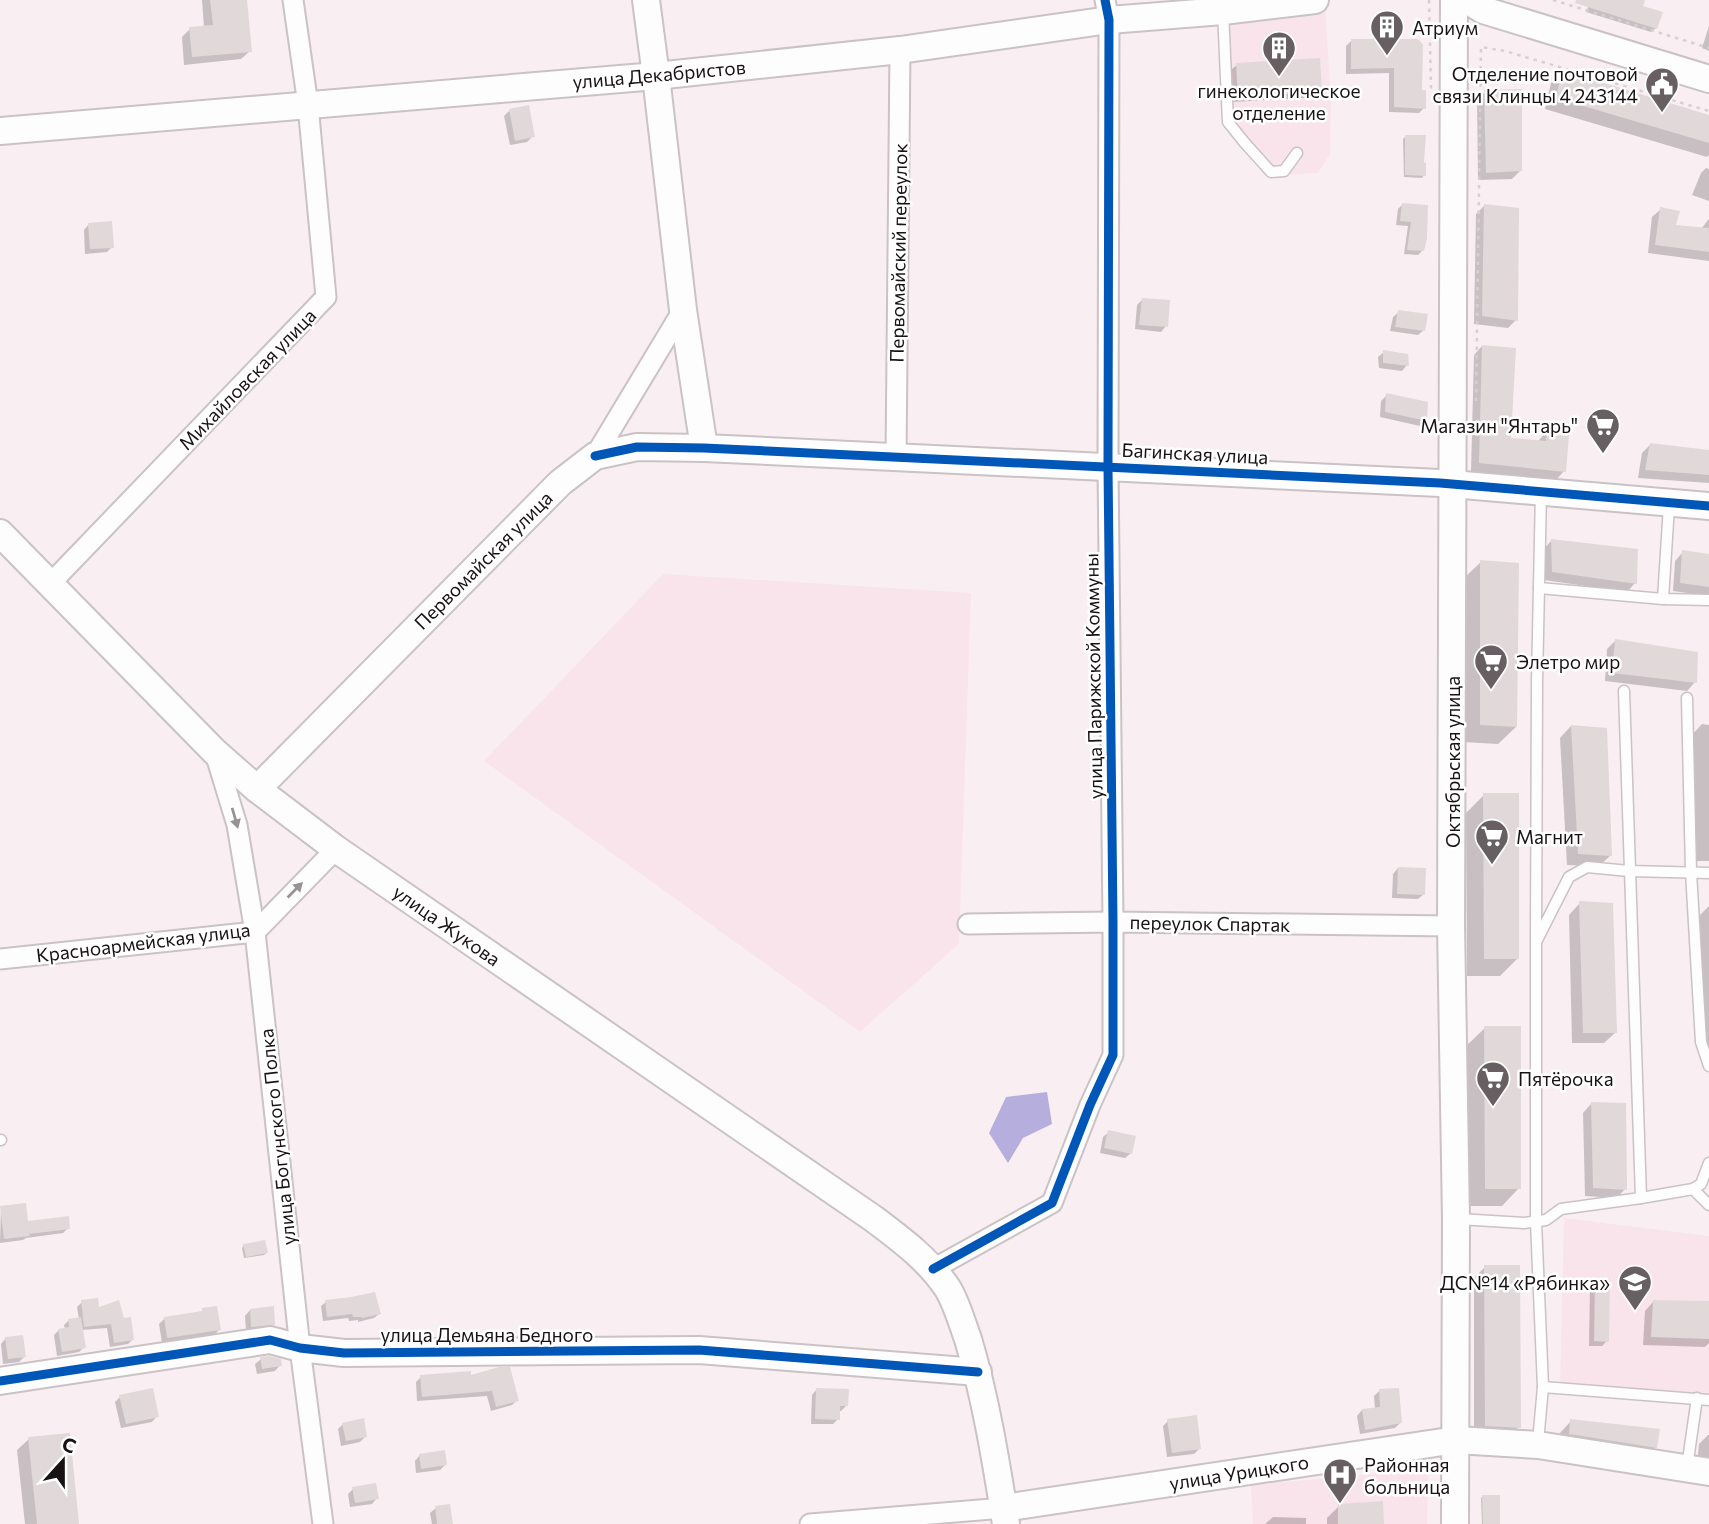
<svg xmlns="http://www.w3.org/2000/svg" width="1709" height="1524" viewBox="0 0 1709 1524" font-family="Commissioner,sans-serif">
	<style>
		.built { fill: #fae4eb }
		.water { fill: #b6afdd }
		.shadow { fill: #0003 }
		.building { fill: #e1d8d9 }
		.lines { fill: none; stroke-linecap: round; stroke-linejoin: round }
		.lane-casing { stroke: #cac2c5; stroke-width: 13 }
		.street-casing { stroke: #cac2c5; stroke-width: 23 }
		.secondary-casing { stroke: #cac2c5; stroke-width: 30 }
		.path { stroke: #d4d1d2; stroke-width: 2.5; stroke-dasharray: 3.5 5; stroke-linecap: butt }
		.lane { stroke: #fefdfd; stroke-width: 10 }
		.street { stroke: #fefdfd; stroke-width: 19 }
		.secondary { stroke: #fefdfd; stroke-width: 26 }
		.cycleway-casing { stroke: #fff; stroke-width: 13 }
		.cycleway { stroke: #0057b8; stroke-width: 9 }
		.oneway { fill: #979394 }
		.labels { text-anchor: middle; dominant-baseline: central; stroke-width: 5; stroke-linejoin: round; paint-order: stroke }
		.poi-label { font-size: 19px; fill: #191214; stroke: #fff; text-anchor: start }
		.street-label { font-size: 19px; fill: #191214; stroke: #fff }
	</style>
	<rect width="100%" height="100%" fill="#f9eff2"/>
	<g class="built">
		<path d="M1325 6 1331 99 1330 154 1318 173 1265 176 1243 140 1230 102 1227 16Z"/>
		<path d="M663 574 971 593 959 944 860 1032 484 761Z"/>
		<path d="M1564 1218 1709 1236V1406L1560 1389Z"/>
		<path d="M1428 1469 1427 1524H1253L1251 1485Z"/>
	</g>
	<path class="water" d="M1047 1092 1052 1124 1023 1138 1008 1163 989 1133 1006 1097Z"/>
	<g class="shadow">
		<path d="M202 0H245L250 51 241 59 184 65 182 37 190 29 204 28Z"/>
		<path d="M1591 0H1644L1641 7 1656 28 1651 32 1586 12Z"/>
		<path d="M1709 26V51L1702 48Z"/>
		<path d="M1351 41 1421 46 1420 92 1424 108 1419 113 1389 112V73L1346 74V46Z"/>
		<path d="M1237 65 1321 92 1315 97 1233 102 1231 70Z"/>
		<path d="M1562 72 1709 117V155L1707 157 1545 109 1551 83Z"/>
		<path d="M1485 92 1520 171 1512 179 1478 180 1477 100Z"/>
		<path d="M509 111 533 136 527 142 510 145 504 116Z"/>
		<path d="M1406 136 1422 164 1424 175 1422 178 1404 177 1403 139Z"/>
		<path d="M1706 168 1709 169V201L1692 195 1701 173Z"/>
		<path d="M1402 205 1426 207 1422 251 1418 255 1404 254 1408 226 1396 225 1398 209Z"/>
		<path d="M1485 205 1516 320 1508 328 1474 324 1476 214Z"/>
		<path d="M1661 209 1674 227 1701 229 1709 219V261L1648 253 1652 217Z"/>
		<path d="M89 224 112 247 107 252 85 254 84 230Z"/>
		<path d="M1142 300 1166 326 1161 332 1135 329 1137 305Z"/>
		<path d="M1399 312 1424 330 1418 335 1390 331 1393 317Z"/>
		<path d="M1482 346 1509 439 1539 442V440L1547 431 1564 471 1556 480 1471 471 1474 355Z"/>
		<path d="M1384 352 1407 365 1402 371 1379 368 1378 357Z"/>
		<path d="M1387 395 1425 420 1420 426 1380 417 1381 401Z"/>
		<path d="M1650 445 1709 451V483L1638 478 1642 453Z"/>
		<path d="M1551 541 1635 583 1627 592 1544 580 1543 550Z"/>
		<path d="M1683 552 1709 555V596L1673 591 1675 561Z"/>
		<path d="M1481 562 1516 727 1498 744 1463 742V579Z"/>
		<path d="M1616 640 1695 682 1687 691 1605 681 1607 649Z"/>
		<path d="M1702 724 1709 725V861H1694L1691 736Z"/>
		<path d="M1571 726 1611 855 1599 866 1567 865 1560 738Z"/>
		<path d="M1484 795 1518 958 1500 976H1467L1466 813Z"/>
		<path d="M1398 868 1424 894 1418 899 1392 898 1393 874Z"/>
		<path d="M1580 903 1616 1032 1604 1043H1572L1569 915Z"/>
		<path d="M1709 906V1046H1705L1698 917Z"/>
		<path d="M1485 1028 1519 1188 1502 1206H1468L1467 1045Z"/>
		<path d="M1591 1104 1625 1189 1617 1198 1585 1196 1583 1113Z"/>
		<path d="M1109 1132 1131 1153 1125 1158 1100 1153 1103 1137Z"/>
		<path d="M1 1207 26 1223 68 1228 63 1233 26 1238 23 1240 0 1243Z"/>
		<path d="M244 1245 266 1253 264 1255 244 1258 242 1248Z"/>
		<path d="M1485 1267 1519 1427 1507 1439 1474 1437V1278Z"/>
		<path d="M1596 1280 1607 1341 1602 1346H1589L1590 1285Z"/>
		<path d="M82 1302 123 1320 133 1339 128 1344 110 1347 107 1328 81 1330 84 1347 79 1352 57 1356 54 1335 59 1330 65 1329 64 1325 69 1320 79 1319 77 1307Z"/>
		<path d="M326 1302 379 1314 374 1318 358 1322V1320L349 1321 348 1318 323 1321 321 1306Z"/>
		<path d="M1653 1302 1709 1303V1343L1705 1347 1643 1345 1645 1311Z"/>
		<path d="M203 1310 219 1330 214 1335 162 1343 159 1324 165 1318 200 1313Z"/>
		<path d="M250 1310 274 1324 268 1329 246 1331 245 1316Z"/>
		<path d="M6 1338 24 1357 19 1362 3 1364 1 1344Z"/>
		<path d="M261 1359 280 1365 275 1371 257 1374 255 1364Z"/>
		<path d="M421 1377H470L517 1400 512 1405 491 1411 487 1396 417 1401 416 1382Z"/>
		<path d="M817 1389 847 1405 841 1411H838V1419L833 1424H811L812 1395Z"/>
		<path d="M1379 1391 1400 1423 1395 1428 1360 1434 1357 1416 1362 1410 1375 1409 1374 1396Z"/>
		<path d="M120 1397 157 1416 152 1422 121 1428 115 1402Z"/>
		<path d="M1168 1421 1199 1449 1194 1454 1167 1457 1163 1426Z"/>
		<path d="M1571 1421 1656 1447 1644 1459 1558 1445 1560 1433Z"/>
		<path d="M343 1424 365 1437 360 1442 341 1446 338 1429Z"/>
		<path d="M1708 1435H1709V1467L1697 1464 1699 1444Z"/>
		<path d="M29 1439 77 1524H25L17 1450Z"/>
		<path d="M420 1455 445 1465 440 1470 416 1473 415 1461Z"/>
		<path d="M353 1489 377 1498 372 1504 350 1507 348 1494Z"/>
		<path d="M1483 1496 1498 1524H1482L1481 1498Z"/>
		<path d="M1339 1506 1382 1524H1327V1518Z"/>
		<path d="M436 1508 451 1524H432L430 1513Z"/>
		<path d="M1273 1517 1306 1518V1524H1265Z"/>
	</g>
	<g class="building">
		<path d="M210 0H247L252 52 192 57 189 27 213 25Z"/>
		<path d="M1576 0H1645L1643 6 1663 12 1657 29 1575 3Z"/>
		<path d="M1351 39H1417L1420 41 1423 45 1422 90H1426V109L1394 107V68L1351 69Z"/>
		<path d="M1320 58 1322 92 1238 97 1236 63Z"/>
		<path d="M1562 70 1709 115V143L1556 98Z"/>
		<path d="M1522 89V171L1486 173 1484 90Z"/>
		<path d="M529 105 535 137 515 141 509 109Z"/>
		<path d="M1405 135H1426L1424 162 1426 163V176L1405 175Z"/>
		<path d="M1402 203 1428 205 1427 239 1424 251 1407 250 1411 222 1400 221Z"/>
		<path d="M1484 204 1519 208 1518 321 1482 316Z"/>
		<path d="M1660 207 1680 211 1676 225 1709 228V252L1655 245Z"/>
		<path d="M112 221 114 248 90 249 88 223Z"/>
		<path d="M1142 298 1170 300 1168 327 1139 325Z"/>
		<path d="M1398 310 1428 314 1425 331 1395 327Z"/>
		<path d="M1482 345 1516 348 1511 438 1546 441 1547 429 1569 434 1566 472 1479 463Z"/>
		<path d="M1383 350 1408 354 1409 366 1383 363Z"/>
		<path d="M1386 393 1428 402 1427 421 1385 412Z"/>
		<path d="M1650 443 1709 450V475L1645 470Z"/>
		<path d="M1551 539 1638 549 1637 584 1552 572Z"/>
		<path d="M1682 550 1709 554V587L1680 583Z"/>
		<path d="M1480 560 1519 563 1517 727 1480 725Z"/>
		<path d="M1615 639 1698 652 1697 683 1612 673Z"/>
		<path d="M1571 725 1607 728 1612 856 1578 854Z"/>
		<path d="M1483 793H1519V959H1484Z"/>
		<path d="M1398 867 1426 868 1425 895 1397 894Z"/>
		<path d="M1579 901 1613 903 1617 1033H1583Z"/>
		<path d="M1484 1026H1521V1189H1485Z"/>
		<path d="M1591 1102 1626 1103 1627 1190 1593 1188Z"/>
		<path d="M1108 1130 1136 1136 1132 1154 1104 1148Z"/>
		<path d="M26 1203 28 1221 69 1216 70 1229 29 1234 30 1236 4 1239 0 1206Z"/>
		<path d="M265 1240 268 1253 246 1257 243 1244Z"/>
		<path d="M1484 1265H1520L1521 1428 1485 1426Z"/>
		<path d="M1595 1278 1610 1279 1609 1342 1594 1341Z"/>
		<path d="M375 1292 381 1314 362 1318V1317H353L352 1314 327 1317 325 1300 351 1297Z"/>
		<path d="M98 1298 99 1307 119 1300 124 1318 131 1317 134 1340 114 1343 111 1324 84 1327 81 1300Z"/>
		<path d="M1653 1300 1709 1301V1339L1651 1337Z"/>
		<path d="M217 1306 221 1330 167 1338 164 1317 202 1311V1308Z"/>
		<path d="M274 1306 275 1325 251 1327 250 1309Z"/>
		<path d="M81 1317 86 1348 62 1352 58 1329 69 1327 68 1319Z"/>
		<path d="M23 1335 26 1357 8 1359 5 1337Z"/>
		<path d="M269 1356 281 1359 282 1366 262 1369 260 1357Z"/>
		<path d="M499 1367H510L519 1401 496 1407 492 1391 422 1397 420 1375 471 1371V1375Z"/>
		<path d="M153 1388 159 1417 126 1424 119 1395Z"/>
		<path d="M816 1388 849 1389 848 1406H840V1420L815 1419Z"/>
		<path d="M1399 1388 1402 1423 1365 1430 1362 1409 1380 1407 1379 1389Z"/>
		<path d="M1197 1415 1201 1449 1172 1453 1167 1419Z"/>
		<path d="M364 1418 367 1437 346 1441 342 1423Z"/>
		<path d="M1570 1419 1660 1429 1657 1448 1569 1434Z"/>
		<path d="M70 1433 79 1524H37L28 1437Z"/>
		<path d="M445 1450 447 1465 421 1469 419 1454Z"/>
		<path d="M376 1483 379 1499 355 1503 352 1487Z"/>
		<path d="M1482 1495H1500V1524H1483Z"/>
		<path d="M1383 1501 1384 1524H1338V1504Z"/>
		<path d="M450 1504 453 1524H437L435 1506Z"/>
	</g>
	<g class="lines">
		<g class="lane-casing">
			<g id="lane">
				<path d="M1223 11 1228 122 1244 142 1271 172 1284 171 1297 153"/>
				<path d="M1539 588 1663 599 1709 600"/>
				<path d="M1663 599 1669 506"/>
				<path d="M1624 691 1641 1198"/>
				<path d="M1687 698 1691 872 1701 1042 1709 1066"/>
				<path d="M1537 940 1569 877 1587 867 1629 871 1709 873"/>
				<path d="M0 1140H1"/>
				<path d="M1693 1189 1709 1205"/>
				<path d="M1459 1219 1524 1223 1546 1220 1561 1209 1641 1198 1693 1189 1701 1184 1709 1163"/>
				<path d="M1543 1387 1709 1400"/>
				<path d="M1538 1442 1543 1387 1536 1222V943L1537 682 1541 491"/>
				<path d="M1687 1467 1697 1398"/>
			</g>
		</g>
		<g class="street-casing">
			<g id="street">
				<path d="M595 456 683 310"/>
				<path d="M896 457 900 50"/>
				<path d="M49 585 326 297 308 105 293 0"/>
				<path d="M215 753 237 825 255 932 300 1348 323 1524"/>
				<path d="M968 924 1113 922 1451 926"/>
				<path d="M0 959 255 932 336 849"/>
				<path d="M933 1269 1052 1203 1090 1105 1113 1055V922L1108 466 1109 20 1105 0"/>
				<path d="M810 1524 1004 1508"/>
			</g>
		</g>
		<g class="secondary-casing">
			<g id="secondary">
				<path d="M646 0 656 76 683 310 704 448"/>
				<path d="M1454 0 1451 926 1456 1219 1455 1524"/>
				<path d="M1467 0 1483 10 1709 79"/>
				<path d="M0 131 656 76 900 50 1109 20 1223 11 1315 0"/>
				<path d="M0 533 215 752 257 789 336 849 874 1219C902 1240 929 1260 948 1289 957 1304 962 1323 968 1339 986 1399 996 1462 1006 1524"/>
				<path d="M257 789 560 483 595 456 637 447 704 448 1440 483 1709 506"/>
				<path d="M0 1381 270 1340 300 1348 344 1353 699 1350 978 1372"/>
				<path d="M1004 1508 1456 1440 1538 1445 1709 1472"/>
			</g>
		</g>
		<g class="path">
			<path d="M1429 0 1431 89"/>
			<path d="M1553 0 1709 48"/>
			<path d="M1476 401 1481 47 1505 51 1709 111"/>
		</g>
		<use href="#lane" class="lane"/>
		<use href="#street" class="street"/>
		<use href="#secondary" class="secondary"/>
		<g class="cycleway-casing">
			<g id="cycleway">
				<path d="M595 456 637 447 704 448 1440 483 1709 506"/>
				<path d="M933 1269 1052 1203 1090 1105 1113 1055V922L1108 466 1109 20 1105 0"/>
				<path d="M0 1381 270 1340 300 1348 344 1353 699 1350 978 1372"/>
			</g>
		</g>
		<use href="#cycleway" class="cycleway"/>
	</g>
	<defs><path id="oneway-solid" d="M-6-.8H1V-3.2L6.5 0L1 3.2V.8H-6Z" transform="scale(1.75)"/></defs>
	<g class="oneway">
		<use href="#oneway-solid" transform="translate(235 818) rotate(74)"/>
		<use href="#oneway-solid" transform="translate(295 890) rotate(-45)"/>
	</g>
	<defs>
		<g id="building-pin" transform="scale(1.75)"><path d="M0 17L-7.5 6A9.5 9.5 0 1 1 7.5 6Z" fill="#675f62" stroke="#fff"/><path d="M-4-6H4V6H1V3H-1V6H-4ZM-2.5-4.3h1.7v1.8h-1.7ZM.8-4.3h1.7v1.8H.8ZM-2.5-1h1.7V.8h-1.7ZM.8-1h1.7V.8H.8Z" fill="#fff"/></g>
		<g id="civic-pin" transform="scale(1.75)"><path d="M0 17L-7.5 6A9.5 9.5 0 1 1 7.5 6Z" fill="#675f62" stroke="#fff"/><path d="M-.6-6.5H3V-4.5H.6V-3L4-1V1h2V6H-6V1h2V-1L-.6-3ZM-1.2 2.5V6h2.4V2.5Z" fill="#fff"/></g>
		<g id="supermarket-pin" transform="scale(1.75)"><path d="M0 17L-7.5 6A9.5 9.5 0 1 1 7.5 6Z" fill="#675f62" stroke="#fff"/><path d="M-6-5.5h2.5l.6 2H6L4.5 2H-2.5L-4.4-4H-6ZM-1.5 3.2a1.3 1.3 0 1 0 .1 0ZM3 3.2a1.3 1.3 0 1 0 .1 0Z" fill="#fff"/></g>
		<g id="school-pin" transform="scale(1.75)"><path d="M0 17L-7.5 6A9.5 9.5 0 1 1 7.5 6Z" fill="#675f62" stroke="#fff"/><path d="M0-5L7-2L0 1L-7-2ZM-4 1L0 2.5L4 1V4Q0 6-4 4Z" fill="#fff"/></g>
		<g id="hospital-pin" transform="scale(1.75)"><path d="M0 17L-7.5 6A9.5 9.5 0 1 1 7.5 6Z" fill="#675f62" stroke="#fff"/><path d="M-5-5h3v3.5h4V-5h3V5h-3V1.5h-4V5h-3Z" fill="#fff"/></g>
	</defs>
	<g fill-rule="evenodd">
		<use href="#building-pin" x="1387" y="27"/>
		<use href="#building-pin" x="1279" y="48"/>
		<use href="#civic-pin" x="1662" y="84"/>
		<use href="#supermarket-pin" x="1603" y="425"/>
		<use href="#supermarket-pin" x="1491" y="661"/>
		<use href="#supermarket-pin" x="1492" y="836"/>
		<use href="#supermarket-pin" x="1493" y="1078"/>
		<use href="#school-pin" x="1635" y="1282"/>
		<use href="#hospital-pin" x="1340" y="1475"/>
	</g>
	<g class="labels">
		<g class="poi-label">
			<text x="1412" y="27">Атриум</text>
			<text x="1638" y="73" text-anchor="end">Отделение почтовой<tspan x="1638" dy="22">связи Клинцы 4 243144</tspan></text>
			<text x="1279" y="90" text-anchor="middle">гинекологическое<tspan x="1279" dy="22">отделение</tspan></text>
			<text x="1578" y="425" text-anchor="end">Магазин "Янтарь"</text>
			<text x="1516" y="661">Элетро мир</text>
			<text x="1516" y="836">Магнит</text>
			<text x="1518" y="1078">Пятёрочка</text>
			<text x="1610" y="1282" text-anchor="end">ДС№14 «Рябинка»</text>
			<text x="1364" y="1464">Районная<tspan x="1364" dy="22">больница</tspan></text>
		</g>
		<g class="street-label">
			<text transform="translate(659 74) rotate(-5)">улица Декабристов</text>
			<text transform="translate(898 253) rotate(-89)">Первомайский переулок</text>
			<text transform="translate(247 379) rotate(-46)">Михайловская улица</text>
			<text transform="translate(1195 453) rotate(3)">Багинская улица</text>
			<text transform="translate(483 560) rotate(-45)">Первомайская улица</text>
			<text transform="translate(1093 676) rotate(-91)">улица Парижской Коммуны</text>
			<text transform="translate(1452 762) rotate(-90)">Октябрьская улица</text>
			<text transform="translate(1210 923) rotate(1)">переулок Спартак</text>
			<text transform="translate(447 925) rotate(35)">улица Жукова</text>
			<text transform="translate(143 942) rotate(-7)">Красноармейская улица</text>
			<text transform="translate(277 1137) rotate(-96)">улица Богунского Полка</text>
			<text x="487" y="1334">улица Демьяна Бедного</text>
			<text transform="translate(1239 1472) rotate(-9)">улица Урицкого</text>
		</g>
	</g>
	<g transform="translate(63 1461) rotate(21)" stroke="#ffffff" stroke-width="5" paint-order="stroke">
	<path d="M0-5L12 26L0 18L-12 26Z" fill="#191214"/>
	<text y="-10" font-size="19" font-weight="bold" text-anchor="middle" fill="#191214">С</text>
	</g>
</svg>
